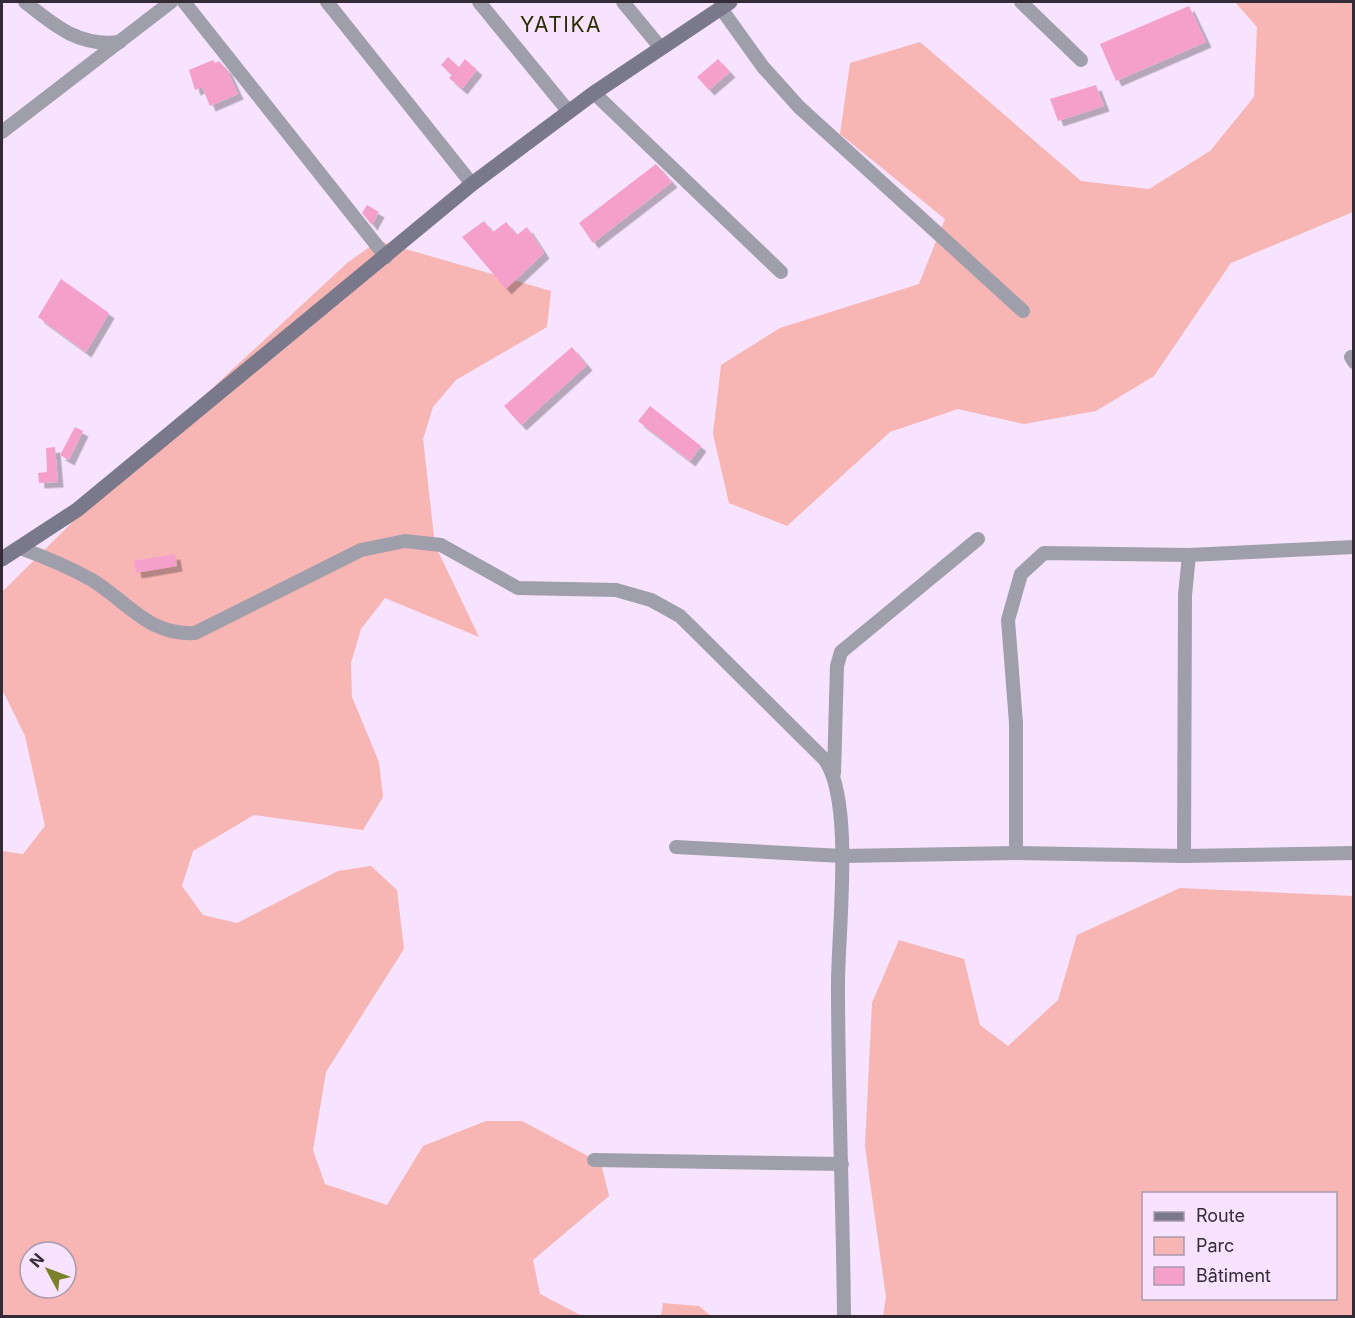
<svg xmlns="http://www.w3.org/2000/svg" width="1355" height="1318" viewBox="0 0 1355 1318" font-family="Inter,sans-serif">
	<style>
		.green { fill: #f7b5b4; fill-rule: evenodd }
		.building { fill: #f5a0ca; filter: url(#shadow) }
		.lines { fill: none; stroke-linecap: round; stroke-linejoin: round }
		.street { stroke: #9f9eab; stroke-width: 14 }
		.secondary { stroke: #7a798c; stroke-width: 15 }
		.labels { text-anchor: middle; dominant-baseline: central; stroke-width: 4.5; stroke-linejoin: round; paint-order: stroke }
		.quarter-label { font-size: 21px; letter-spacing: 1.5px; fill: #2b2d03; stroke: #f7e3fe }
	</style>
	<defs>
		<filter id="shadow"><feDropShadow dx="5.5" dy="5.5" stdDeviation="0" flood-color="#0004"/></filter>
	</defs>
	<rect width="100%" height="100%" fill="#f7e3fe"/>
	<g class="green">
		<path d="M1235 2H1353V212L1231 263 1154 376 1096 411 1024 424 958 409 890 432 787 526 729 503 713 434 721 365 780 328 919 284 945 219 840 134 850 63 920 42 1081 181 1149 189 1210 151 1254 97 1257 27Z"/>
		<path d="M378 241 551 291 547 327 456 380 433 407 423 439 435 545 479 637 385 598 361 629 351 663 352 697 379 762 383 797 363 830 254 815 193 851 182 886 203 915 237 923 338 871 371 866 397 890 404 949 326 1072 313 1150 325 1184 387 1205 423 1146 486 1121H522L601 1163 609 1196 533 1260 540 1294 582 1316H2V851L23 854 45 826 25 736 2 689V592L136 459 347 263ZM30 1252H66V1288H30Z"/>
		<path d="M1180 888 1353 896V1316H883L886 1297 865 1146 872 1003 899 940 964 959 980 1025 1008 1046 1058 1000 1077 935ZM1144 1194H1336V1298H1144Z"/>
		<path d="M663 1303 699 1306 711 1316H661Z"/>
	</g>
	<g class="building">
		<path d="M1189 6 1206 42 1116 81 1100 44Z"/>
		<path d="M448 57 459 67 465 59 477 70 462 89 449 78 452 75 441 65Z"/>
		<path d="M718 59 730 72 709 90 697 77Z"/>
		<path d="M213 60 215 63 219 61 227 70 238 94 210 106 202 87 195 90 189 70Z"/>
		<path d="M1096 85 1104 106 1058 121 1050 99Z"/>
		<path d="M656 164 672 182 593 243 579 223Z"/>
		<path d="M367 205 379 212 372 225 362 213Z"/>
		<path d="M484 221 493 232 506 222 517 235 527 227 544 253 506 289 462 237Z"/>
		<path d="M61 279 109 313 86 352 38 317Z"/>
		<path d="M572 347 587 365 521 425 504 406Z"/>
		<path d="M650 406 701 446 690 461 638 421Z"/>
		<path d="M75 427 83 431 69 460 60 455Z"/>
		<path d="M55 447 58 482 39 483 38 473 47 472 46 448Z"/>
		<path d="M175 554 177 566 136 573 134 561Z"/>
	</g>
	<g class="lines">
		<g class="street">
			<path d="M25 2C55 26 79 47 120 42"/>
			<path d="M184 2 386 257"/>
			<path d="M327 2 472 184"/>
			<path d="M479 2 569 112"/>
			<path d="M623 2 660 47"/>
			<path d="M1021 2 1081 60"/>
			<path d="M720 7 763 67 799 107 1023 311"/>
			<path d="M594 93 781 272"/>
			<path d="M2 132 171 2"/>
			<path d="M1351 357 1354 362"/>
			<path d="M20 548C45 557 69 567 92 580 128 602 149 636 195 633L361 550 405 541 441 545 518 588 616 590 651 600 680 616 825 760C854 802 838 930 838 984 838 1095 843 1206 844 1316"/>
			<path d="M834 773 837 666 841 652 978 539"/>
			<path d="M676 847 842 856 1016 853 1184 856 1354 853"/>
			<path d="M1016 853V723L1008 620 1021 574 1044 553 1189 555 1354 547"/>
			<path d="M1184 856 1185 595 1189 555"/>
			<path d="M594 1160 842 1164"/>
		</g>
		<path class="secondary" d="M2 559 77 510 472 184 594 93 730 2"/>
	</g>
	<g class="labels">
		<g class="quarter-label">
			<text x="561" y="24">YATIKA</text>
		</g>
	</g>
	<rect width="1355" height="1318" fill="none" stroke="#332b35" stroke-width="6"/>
	<rect x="1142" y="1192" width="195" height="108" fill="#f7e3fe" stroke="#a999ae" stroke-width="1.5"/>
	<rect x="1154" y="1212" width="30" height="9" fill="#7a798c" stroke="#a999ae" stroke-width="1.5"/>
	<text x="1196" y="1222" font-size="18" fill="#332b35">Route</text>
	<rect x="1154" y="1237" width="30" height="18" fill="#f7b5b4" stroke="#a999ae" stroke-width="1.5"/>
	<text x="1196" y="1252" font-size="18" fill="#332b35">Parc</text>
	<rect x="1154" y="1267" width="30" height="18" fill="#f5a0ca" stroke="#a999ae" stroke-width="1.5"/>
	<text x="1196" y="1282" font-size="18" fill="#332b35">Bâtiment</text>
	<g transform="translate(48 1270) rotate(311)"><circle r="28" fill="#f7e3fe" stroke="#a999ae" stroke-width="1.5"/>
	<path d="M0-4.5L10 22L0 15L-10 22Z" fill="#7b802b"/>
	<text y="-9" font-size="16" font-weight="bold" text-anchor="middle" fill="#332b35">N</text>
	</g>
</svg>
